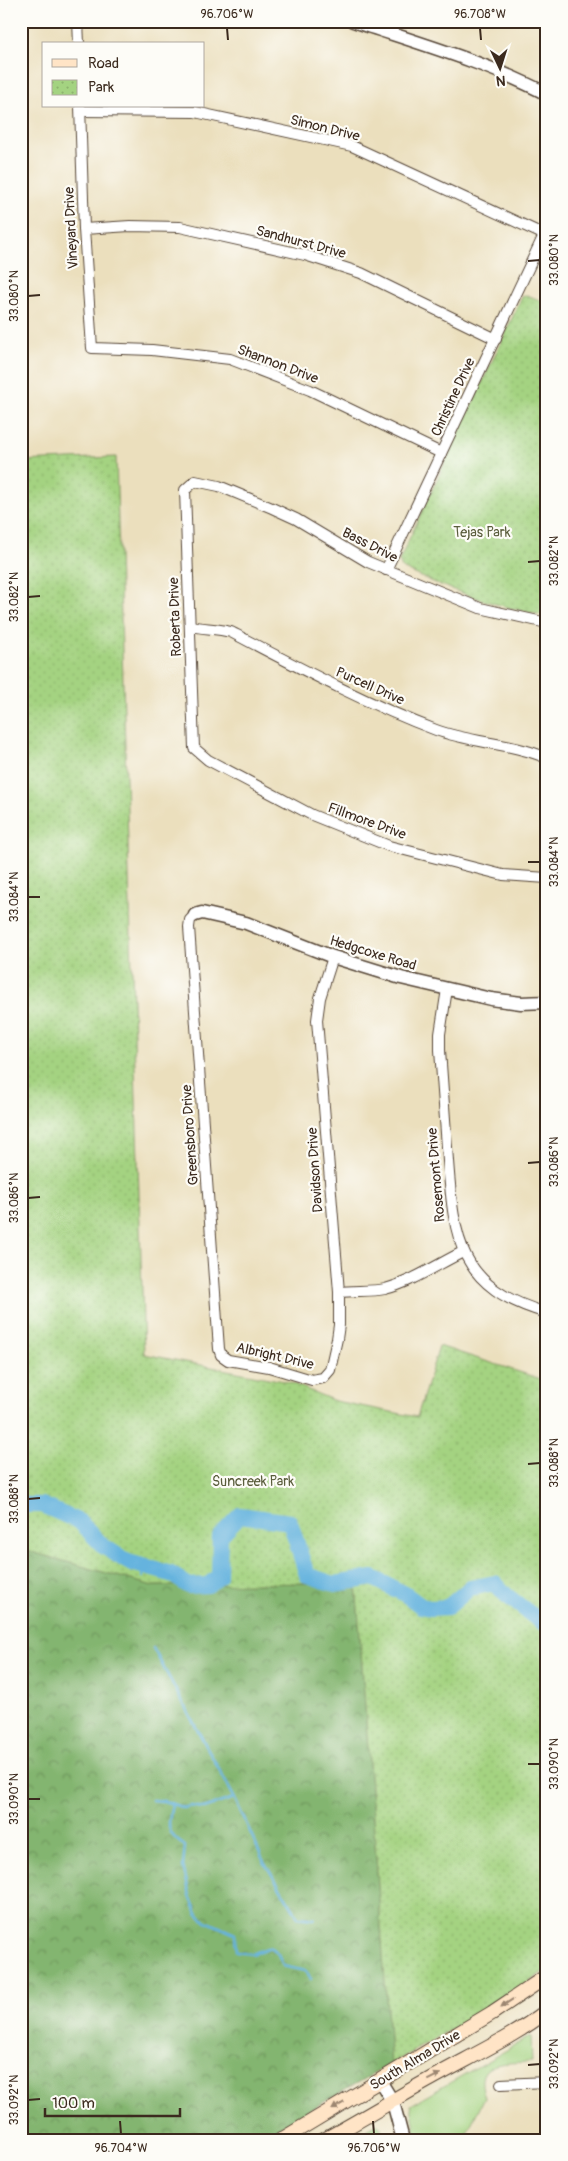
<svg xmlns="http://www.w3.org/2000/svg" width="568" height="2161" viewBox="0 0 568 2161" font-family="Pangolin,sans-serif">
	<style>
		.grass { fill: #a4d381; stroke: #707e50 }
		.forest { fill: url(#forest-crowns); stroke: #5f7046 }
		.park { fill: url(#park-dots); stroke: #707e50 }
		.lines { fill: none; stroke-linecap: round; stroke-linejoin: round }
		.stream { stroke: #65b3de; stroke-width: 2.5 }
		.river { stroke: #65b3de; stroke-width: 16 }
		.minor-casing { stroke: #554536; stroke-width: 12 }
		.tertiary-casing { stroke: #554536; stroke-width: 15 }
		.secondary-casing { stroke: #554536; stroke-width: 16 }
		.minor { stroke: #fff; stroke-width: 10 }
		.tertiary { stroke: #fff; stroke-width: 12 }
		.secondary { stroke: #ffe4c6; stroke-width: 14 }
		.oneway { fill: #9d8772 }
		.ticks { fill: none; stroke: #3b2a1e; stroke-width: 2 }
		.labels { text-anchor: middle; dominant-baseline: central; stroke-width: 4.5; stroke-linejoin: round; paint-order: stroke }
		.street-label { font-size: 14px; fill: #3b2a1e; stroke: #fdfcf7 }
		.park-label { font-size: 14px; fill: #5a5d3c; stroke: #fdfcf7 }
		.neatline { fill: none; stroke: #3b2a1e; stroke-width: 2 }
		.ticks-label { font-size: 12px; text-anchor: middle; fill: #3b2a1e }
	</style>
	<defs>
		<pattern id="forest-crowns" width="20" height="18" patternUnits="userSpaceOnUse" patternTransform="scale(1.25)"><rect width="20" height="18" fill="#83b56f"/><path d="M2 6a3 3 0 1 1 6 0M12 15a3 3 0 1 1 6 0" fill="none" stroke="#6c935b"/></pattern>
		<pattern id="park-dots" width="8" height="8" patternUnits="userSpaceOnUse" patternTransform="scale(1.25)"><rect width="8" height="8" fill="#a4d381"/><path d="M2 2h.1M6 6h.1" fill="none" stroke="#8eb56f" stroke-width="1.8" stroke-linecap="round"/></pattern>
	</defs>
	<rect width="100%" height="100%" fill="#fdfcf7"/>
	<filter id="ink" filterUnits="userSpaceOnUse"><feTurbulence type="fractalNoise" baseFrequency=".02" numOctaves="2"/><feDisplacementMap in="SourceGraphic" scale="10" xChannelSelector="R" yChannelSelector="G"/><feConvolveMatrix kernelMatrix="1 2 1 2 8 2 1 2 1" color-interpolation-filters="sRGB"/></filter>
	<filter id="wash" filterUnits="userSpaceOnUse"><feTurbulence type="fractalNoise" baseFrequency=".0096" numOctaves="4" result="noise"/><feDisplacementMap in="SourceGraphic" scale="20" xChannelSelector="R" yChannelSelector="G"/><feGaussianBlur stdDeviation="1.12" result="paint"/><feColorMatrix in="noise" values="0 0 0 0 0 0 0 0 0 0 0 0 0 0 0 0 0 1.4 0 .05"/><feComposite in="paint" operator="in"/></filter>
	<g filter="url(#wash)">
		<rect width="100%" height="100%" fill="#ebdfbd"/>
		<g class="grass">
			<path d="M531 2036 532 2062C507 2064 471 2058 485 2097L463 2140H417L411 2105Z"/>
			<path d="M378 2124 391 2140H348Z"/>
		</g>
		<path class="forest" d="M21 1549 153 1586 356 1582 391 2064 257 2140H21Z"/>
		<g class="park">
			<path d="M527 295 547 303V616C497 607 448 590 402 568L399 561 522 297Z"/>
			<path d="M116 457 144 1354 289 1382 335 1401 417 1417 439 1346 547 1381V1969L515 1992 391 2064 356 1582 153 1586 21 1549V461Z"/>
		</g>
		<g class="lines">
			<g class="stream">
				<path d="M142 1566 143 1577"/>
				<path d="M153 1648 234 1797 263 1860 298 1917 314 1919"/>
				<path d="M152 1800 164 1801 184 1808 190 1806 204 1808 234 1798"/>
				<path d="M172 1805C167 1826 166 1834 185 1846L183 1866 190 1896 197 1913 204 1920 235 1934 236 1952 252 1954 270 1947 278 1954 283 1966 305 1971 311 1979"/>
			</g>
			<path class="river" d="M21 1505H42L80 1522 103 1546 128 1562 171 1574 189 1586 208 1585 219 1576 220 1536 240 1515 290 1522 307 1575 334 1584 373 1578 405 1594 421 1606 431 1608 448 1607 470 1588 495 1583 506 1595 541 1622 547 1623"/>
		</g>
	</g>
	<g filter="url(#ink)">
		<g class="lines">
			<g class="minor-casing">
				<g id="minor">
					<path d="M78 21 79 44"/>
					<path d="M80 106 84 229 92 348 152 350 230 359 310 390 441 453"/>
					<path d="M81 111 195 112 352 146 547 236"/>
					<path d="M84 229 130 226 180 227 305 255 361 273 496 339"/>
					<path d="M386 570 544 235"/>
					<path d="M547 623 480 608 368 562 296 519 272 508 219 486 195 481 185 490 194 748 208 760 312 815 389 846 503 875 547 878"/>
					<path d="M190 626C204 629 217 628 231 632 298 667 365 703 436 730 472 743 512 743 547 758"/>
					<path d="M195 915 190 920 189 927 219 1349 221 1355 228 1360 269 1367 312 1380 323 1378 330 1370 337 1339 339 1325V1292L317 1020 320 998 333 957"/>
					<path d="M447 989 440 1034V1050C443 1087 445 1124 448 1161 454 1240 459 1288 547 1313"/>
					<path d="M339 1292C354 1290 371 1292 385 1289 412 1282 438 1264 463 1252"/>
					<path d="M501 2084 547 2082"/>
				</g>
			</g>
			<g class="tertiary-casing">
				<g id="tertiary">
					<path d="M353 21C418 43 486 62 547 94"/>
					<path d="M195 915 202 913 246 923 333 957 401 978 491 999 521 1003 547 1002"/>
					<path d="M380 2081 393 2102 403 2140"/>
				</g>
			</g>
			<g class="secondary-casing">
				<g id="secondary">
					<path d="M281 2140 492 2013 547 1976"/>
					<path d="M324 2140C359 2121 393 2100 427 2081 467 2058 510 2039 547 2011"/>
				</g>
			</g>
			<use href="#minor" class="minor"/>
			<use href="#tertiary" class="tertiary"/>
			<use href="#secondary" class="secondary"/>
		</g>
		<defs><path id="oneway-solid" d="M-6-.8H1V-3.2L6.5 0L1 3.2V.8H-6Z" transform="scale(1.25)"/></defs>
		<g class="oneway">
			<use href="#oneway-solid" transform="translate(507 2003) rotate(147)"/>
			<use href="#oneway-solid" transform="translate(434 2077) rotate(-27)"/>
			<use href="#oneway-solid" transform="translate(338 2106) rotate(149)"/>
		</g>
	</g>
	<path class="ticks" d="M227 28 228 40M480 28 481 40M528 261 540 260M28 296 40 295M528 562 540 561M28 597 40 596M528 862H540M28 897H40M528 1163 540 1162M28 1198 40 1197M528 1464 540 1463M28 1499 40 1498M528 1764H540M28 1799H40M528 2065 540 2064M28 2100 40 2099M120 2121 121 2134M373 2121 374 2134"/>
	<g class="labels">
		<g class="street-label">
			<text transform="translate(325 128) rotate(14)">Simon Drive</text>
			<text transform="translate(71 228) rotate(-93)">Vineyard Drive</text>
			<text transform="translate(301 242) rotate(15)">Sandhurst Drive</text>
			<text transform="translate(278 364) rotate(21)">Shannon Drive</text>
			<text transform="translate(453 397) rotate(-65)">Christine Drive</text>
			<text transform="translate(370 545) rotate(27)">Bass Drive</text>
			<text transform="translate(175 617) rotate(-92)">Roberta Drive</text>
			<text transform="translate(370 686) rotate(24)">Purcell Drive</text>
			<text transform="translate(367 821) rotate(20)">Fillmore Drive</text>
			<text transform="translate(373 953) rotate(17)">Hedgcoxe Road</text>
			<text transform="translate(190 1135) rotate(-94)">Greensboro Drive</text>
			<text transform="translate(315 1170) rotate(-94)">Davidson Drive</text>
			<text transform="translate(436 1175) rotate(-95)">Rosemont Drive</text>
			<text transform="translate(275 1356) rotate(13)">Albright Drive</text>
			<text transform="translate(415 2060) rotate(-31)">South Alma Drive</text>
		</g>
		<g class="park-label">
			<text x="482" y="532">Tejas Park</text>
			<text x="253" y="1481">Suncreek Park</text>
		</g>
	</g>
	<rect width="568" height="2161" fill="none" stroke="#fdfcf7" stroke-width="55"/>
	<rect x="42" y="42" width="162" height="65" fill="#fdfcf7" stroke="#afa8a0"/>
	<rect x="52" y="59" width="25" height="8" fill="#ffe4c6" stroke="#afa8a0"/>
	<text x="88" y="68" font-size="15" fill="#3b2a1e">Road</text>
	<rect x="52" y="80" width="25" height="15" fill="url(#park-dots)" stroke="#afa8a0"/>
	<text x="88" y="92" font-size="15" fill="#3b2a1e">Park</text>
	<g transform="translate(500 68) rotate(176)" stroke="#fdfcf7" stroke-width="4" paint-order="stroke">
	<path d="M0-4L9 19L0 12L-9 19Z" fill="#3b2a1e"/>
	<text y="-8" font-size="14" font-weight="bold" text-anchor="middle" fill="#3b2a1e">N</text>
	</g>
	<path d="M45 2108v8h135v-8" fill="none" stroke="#3b2a1e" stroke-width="2.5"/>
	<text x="52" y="2108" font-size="15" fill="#3b2a1e" stroke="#fdfcf7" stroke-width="4" paint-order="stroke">100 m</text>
	<rect x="28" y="28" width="512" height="2106" class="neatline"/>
	<g class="ticks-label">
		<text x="227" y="18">96.706°W</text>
		<text x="480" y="18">96.708°W</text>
		<text transform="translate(554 260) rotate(-90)" y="4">33.080°N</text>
		<text transform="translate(14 296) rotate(-90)" y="4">33.080°N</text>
		<text transform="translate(554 561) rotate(-90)" y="4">33.082°N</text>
		<text transform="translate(14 597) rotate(-90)" y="4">33.082°N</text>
		<text transform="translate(554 862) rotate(-90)" y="4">33.084°N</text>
		<text transform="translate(14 897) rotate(-90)" y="4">33.084°N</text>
		<text transform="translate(554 1162) rotate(-90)" y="4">33.086°N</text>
		<text transform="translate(14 1198) rotate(-90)" y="4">33.086°N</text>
		<text transform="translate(554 1463) rotate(-90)" y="4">33.088°N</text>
		<text transform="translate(14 1499) rotate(-90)" y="4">33.088°N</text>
		<text transform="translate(554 1764) rotate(-90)" y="4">33.090°N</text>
		<text transform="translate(14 1799) rotate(-90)" y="4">33.090°N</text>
		<text transform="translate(554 2064) rotate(-90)" y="4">33.092°N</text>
		<text transform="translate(14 2100) rotate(-90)" y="4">33.092°N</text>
		<text x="121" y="2152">96.704°W</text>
		<text x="374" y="2152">96.706°W</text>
	</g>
</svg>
